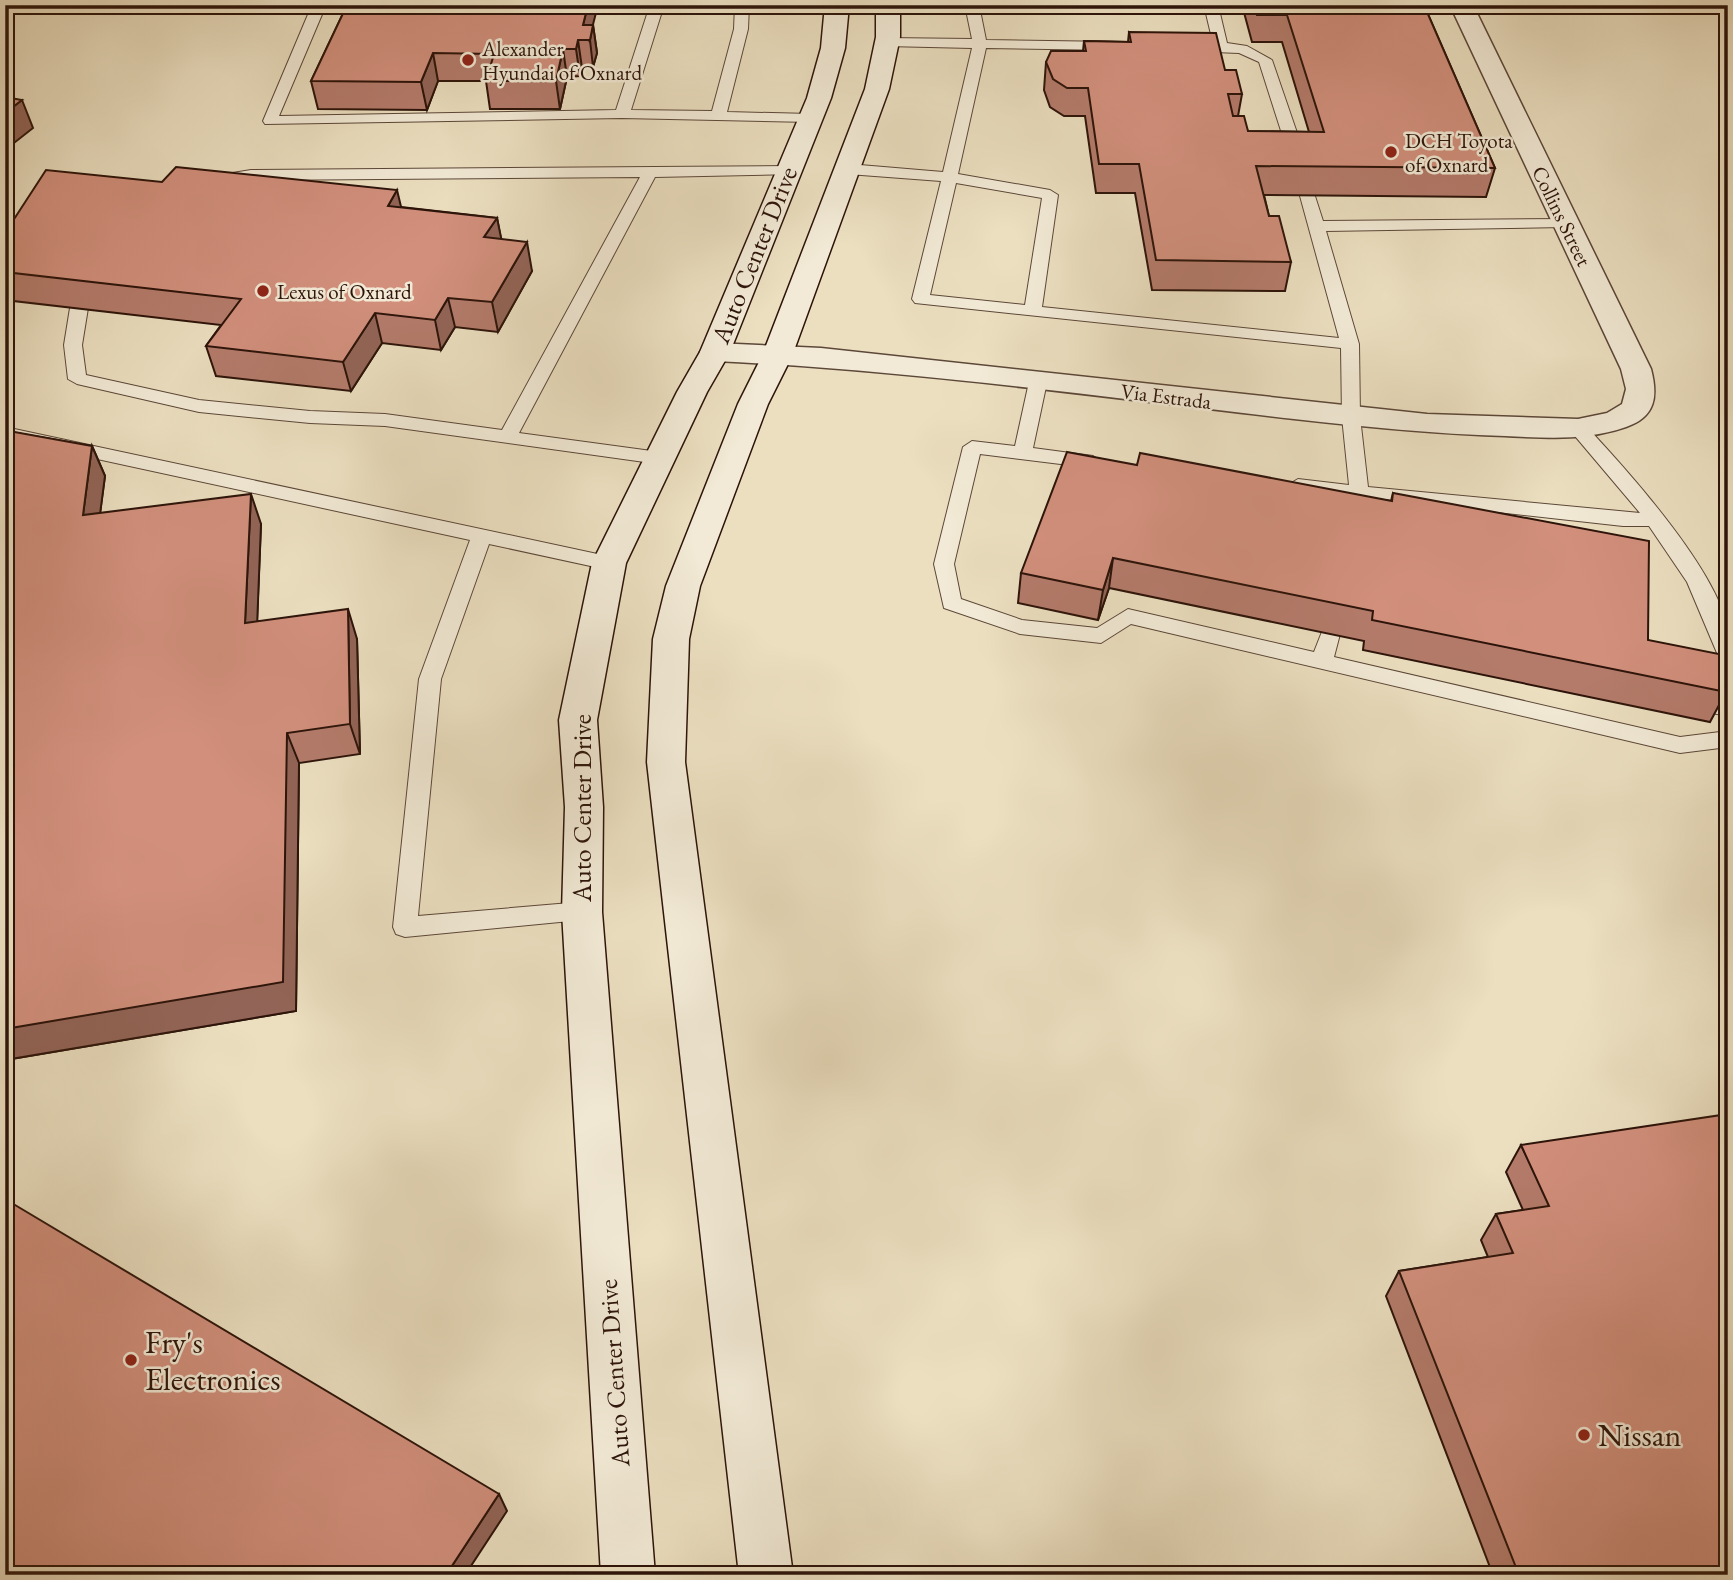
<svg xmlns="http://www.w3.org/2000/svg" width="1733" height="1580" viewBox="0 0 1733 1580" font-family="'EB Garamond',serif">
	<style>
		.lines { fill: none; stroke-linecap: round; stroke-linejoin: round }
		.lane-casing { stroke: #5c4738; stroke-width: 2 }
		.street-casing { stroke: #5c4738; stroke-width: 3 }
		.secondary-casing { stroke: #2d140a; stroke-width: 3 }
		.lane { fill: #f2ead6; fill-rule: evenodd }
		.street { fill: #f2ead6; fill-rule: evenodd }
		.secondary { fill: #f2ead6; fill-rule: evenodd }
		.wall { fill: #b47b6b; stroke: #2d140a; stroke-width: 2 }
		.shaded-wall { fill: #926457; stroke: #2d140a; stroke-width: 2 }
		.building { fill: #d18f7c; stroke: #2d140a; stroke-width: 2 }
		.poi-dot { fill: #8f2418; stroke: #f2ead6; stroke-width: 2.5 }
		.labels { text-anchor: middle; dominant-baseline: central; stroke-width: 5; stroke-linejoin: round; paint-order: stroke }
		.far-poi-label { font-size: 21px; fill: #2d140a; stroke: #f2ead6; text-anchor: start }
		.far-street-label { font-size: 21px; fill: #2d140a; stroke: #f2ead6 }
		.street-label { font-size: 26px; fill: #2d140a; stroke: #f2ead6 }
		.near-poi-label { font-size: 32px; fill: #2d140a; stroke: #f2ead6; text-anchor: start }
	</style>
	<rect width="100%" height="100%" fill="#ebdfc0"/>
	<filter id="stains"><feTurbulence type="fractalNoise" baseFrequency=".00286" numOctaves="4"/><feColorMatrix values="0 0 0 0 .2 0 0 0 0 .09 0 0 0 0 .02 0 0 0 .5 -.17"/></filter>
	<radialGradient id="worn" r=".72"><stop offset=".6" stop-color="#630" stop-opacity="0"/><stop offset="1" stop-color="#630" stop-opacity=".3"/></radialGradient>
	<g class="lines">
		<g class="lane-casing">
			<g id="lane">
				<path d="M312 5H326L279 116 616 110 650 5H664L631 110 712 111 734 29 735 5H749L748 29 727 112 811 114 818 118 811 122 622 118 265 124 263 121Z"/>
				<path d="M965 5H979L986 40 1114 42 1121 46 1114 50 986 48 958 174 1050 190 1058 195 1042 307 1339 338 1300 196 1302 193H1314L1323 221 1570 219 1572 222 1564 227 1326 231 1359 344 1360 417 1368 487 1640 513 1569 429 1571 425H1585C1628 471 1714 566 1728 628 1730 638 1728 650 1728 660L1721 658 1717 653 1687 582 1649 526H1623L1291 489 1288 485 1298 479 1349 485 1342 417 1341 348 915 303 912 299 941 181 848 174 840 169 848 164 943 172 972 48 886 46 879 42 886 38 972 39ZM956 183 1042 198 1025 305 930 295Z"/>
				<path d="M1204 5H1218L1227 43 1247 46 1272 60 1306 159 1303 162 1298 164 1290 159 1259 62 1239 53 1190 51 1183 47 1190 43H1213Z"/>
				<path d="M789 166 795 168V174L655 177 519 433 659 452 668 458 666 462 659 464 385 426 310 423 199 412 77 384 68 379 64 345 70 308 79 303 88 308 82 345 86 375 199 400 310 411 385 414 502 430 640 177 251 180 220 181V175L251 170Z"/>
				<path d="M1038 377 1047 382 1033 448 1093 456 1102 462 1093 468 980 454 954 564 961 599 1022 620 1097 628 1128 609 1314 652 1323 629H1337L1340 634 1334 657 1680 737 1728 731V747L1680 753 1131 624 1101 643 1020 634 944 608 934 564 963 447 972 441 1015 446 1029 382Z"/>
				<path d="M5 427 616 558 619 563 609 570 489 544 441 679 418 916 582 902 591 905 594 912 591 919 405 937 396 934 393 927 419 679 470 540 5 439Z"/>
				<path d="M1709 697 1728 700V716L1701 711 1698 705 1701 699Z"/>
			</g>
		</g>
		<g class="street-casing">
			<path id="street" d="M1450 5H1473L1651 369C1658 396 1656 417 1626 427 1586 441 1547 438 1505 436 1435 434 1365 427 1294 419 1102 397 909 370 715 361L704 358 700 352 704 346 715 343 821 348 1427 414 1578 419 1607 413 1622 404 1626 389 1621 369Z"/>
		</g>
		<g class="secondary-casing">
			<g id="secondary">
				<path d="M825 5H849L845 48 831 98 730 352 707 392 626 563 597 720 603 807 602 912 655 1575H601L562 912 565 807 559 720 592 563 677 392 700 352 807 98 821 48Z"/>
				<path d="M876 5H900V37L889 89 792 356 768 404 700 586 689 639 685 762 793 1575H739L647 762 653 639 666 586 738 404 762 356 865 89 876 37Z"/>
			</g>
		</g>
		<use href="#lane" class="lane"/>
		<use href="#street" class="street"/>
		<use href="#secondary" class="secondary"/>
	</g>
	<g class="wall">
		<path d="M347 5 593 25 597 53 593 67 582 68 580 76 567 77 560 109H490L486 81H438L427 110 318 109 311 81Z"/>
		<path d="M1242 5H1424L1495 168 1486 197 1264 195 1269 216 1291 262 1285 291 1152 290 1135 193H1096L1085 116H1064L1050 107 1044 90 1046 62 1083 51 1084 41 1128 42 1129 32 1225 70 1242 94 1238 116 1248 131 1309 132 1282 42H1252Z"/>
		<path d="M401 207 497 218 501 239 532 271 498 332 455 327 441 350 382 343 351 391 216 376 206 346 221 325 5 300V233Z"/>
		<path d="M5 431 92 446 105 476 100 513 261 524 257 621 357 639 360 754 299 763 296 1011 5 1060Z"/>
		<path d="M1137 465 1391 501 1393 493 1648 640 1726 692 1710 722 1363 650 1364 641 1109 588 1098 620 1018 603 1021 573Z"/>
		<path d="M1521 1145 1728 1575H1493L1386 1296 1399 1271 1488 1257 1481 1240 1496 1214 1523 1210 1506 1172Z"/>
	</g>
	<g class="shaded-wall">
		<path d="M588 5H598L589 40 583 25Z"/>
		<path d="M593 25 597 53 593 67 590 40Z"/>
		<path d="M578 40 582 68 580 76 576 49Z"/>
		<path d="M563 49 567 77 560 109 556 81Z"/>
		<path d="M433 53 438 81 427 110 421 82Z"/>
		<path d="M22 100 33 128 5 150V113Z"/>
		<path d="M397 190 404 219 388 206Z"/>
		<path d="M497 218 503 247 484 237Z"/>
		<path d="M527 242 532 271 498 332 492 302Z"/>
		<path d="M448 298 455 327 441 350 435 320Z"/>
		<path d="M375 313 382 343 351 391 343 362Z"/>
		<path d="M92 446 105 476 96 545 83 515Z"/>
		<path d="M251 494 261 524 256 653 245 623Z"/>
		<path d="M1113 558 1109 588 1098 620 1103 590Z"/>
		<path d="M348 609 357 639 360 754 350 724Z"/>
		<path d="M287 733 299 763 296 1011 5 1060V1029Z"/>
		<path d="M499 1494 507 1511 465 1575H446Z"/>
	</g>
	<g class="building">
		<path d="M347 5H588L583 25H593L590 40H578L576 49H563L556 81H486L494 54 433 53 421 82 311 81Z"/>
		<path d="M1254 5H1424L1495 168 1256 166 1269 216H1279L1291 262 1156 260 1139 164H1099L1088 88H1067L1053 79 1046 62 1051 51H1086L1084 41 1131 42 1129 32 1216 33 1225 70H1236L1242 94H1228L1233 116H1244L1248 131 1324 132 1287 15H1257Z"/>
		<path d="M5 97 22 100 5 113Z"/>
		<path d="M176 167 397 190 388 206 497 218 484 237 527 242 492 302 448 298 435 320 375 313 343 362 206 346 241 299 5 272V233L46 170 162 182Z"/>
		<path d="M5 431H9L92 446 83 515 251 494 245 623 348 609 350 724 287 733 283 982 5 1029Z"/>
		<path d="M1067 452 1137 465 1140 453 1392 501 1393 493 1649 541 1648 640 1724 655 1726 692 1372 620 1373 611 1113 558 1103 590 1021 573Z"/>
		<path d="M1728 1114V1575H1519L1399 1271 1513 1253 1496 1214 1549 1206 1521 1145Z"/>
		<path d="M5 1199 499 1494 446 1575H5Z"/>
	</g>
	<g class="poi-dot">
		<circle cx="468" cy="60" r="7"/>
		<circle cx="1391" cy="152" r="7"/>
		<circle cx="263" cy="291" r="7"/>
		<circle cx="131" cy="1360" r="7"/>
		<circle cx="1584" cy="1435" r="7"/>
	</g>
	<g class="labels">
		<g class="far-poi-label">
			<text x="482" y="48">Alexander<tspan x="482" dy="24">Hyundai of Oxnard</tspan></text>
			<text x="1405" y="140">DCH Toyota<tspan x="1405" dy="24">of Oxnard</tspan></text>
			<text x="277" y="291">Lexus of Oxnard</text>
		</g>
		<g class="far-street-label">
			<text transform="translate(1562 216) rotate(64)">Collins Street</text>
			<text transform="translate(1166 396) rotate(7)">Via Estrada</text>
		</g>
		<g class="street-label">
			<text transform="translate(754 255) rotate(-68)">Auto Center Drive</text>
			<text transform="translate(582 808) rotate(-90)">Auto Center Drive</text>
			<text transform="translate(614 1373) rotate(-94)">Auto Center Drive</text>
		</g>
		<g class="near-poi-label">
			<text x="145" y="1342">Fry's<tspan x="145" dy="37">Electronics</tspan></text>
			<text x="1598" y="1435">Nissan</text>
		</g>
	</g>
	<rect width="1733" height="1580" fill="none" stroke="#ebdfc0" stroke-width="28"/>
	<rect x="7" y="7" width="1719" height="1566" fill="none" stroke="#2d140a" stroke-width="3.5"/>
	<rect x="14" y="14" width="1705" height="1552" fill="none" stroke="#2d140a" stroke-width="2"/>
	<rect width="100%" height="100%" filter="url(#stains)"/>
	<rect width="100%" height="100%" fill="url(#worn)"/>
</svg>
